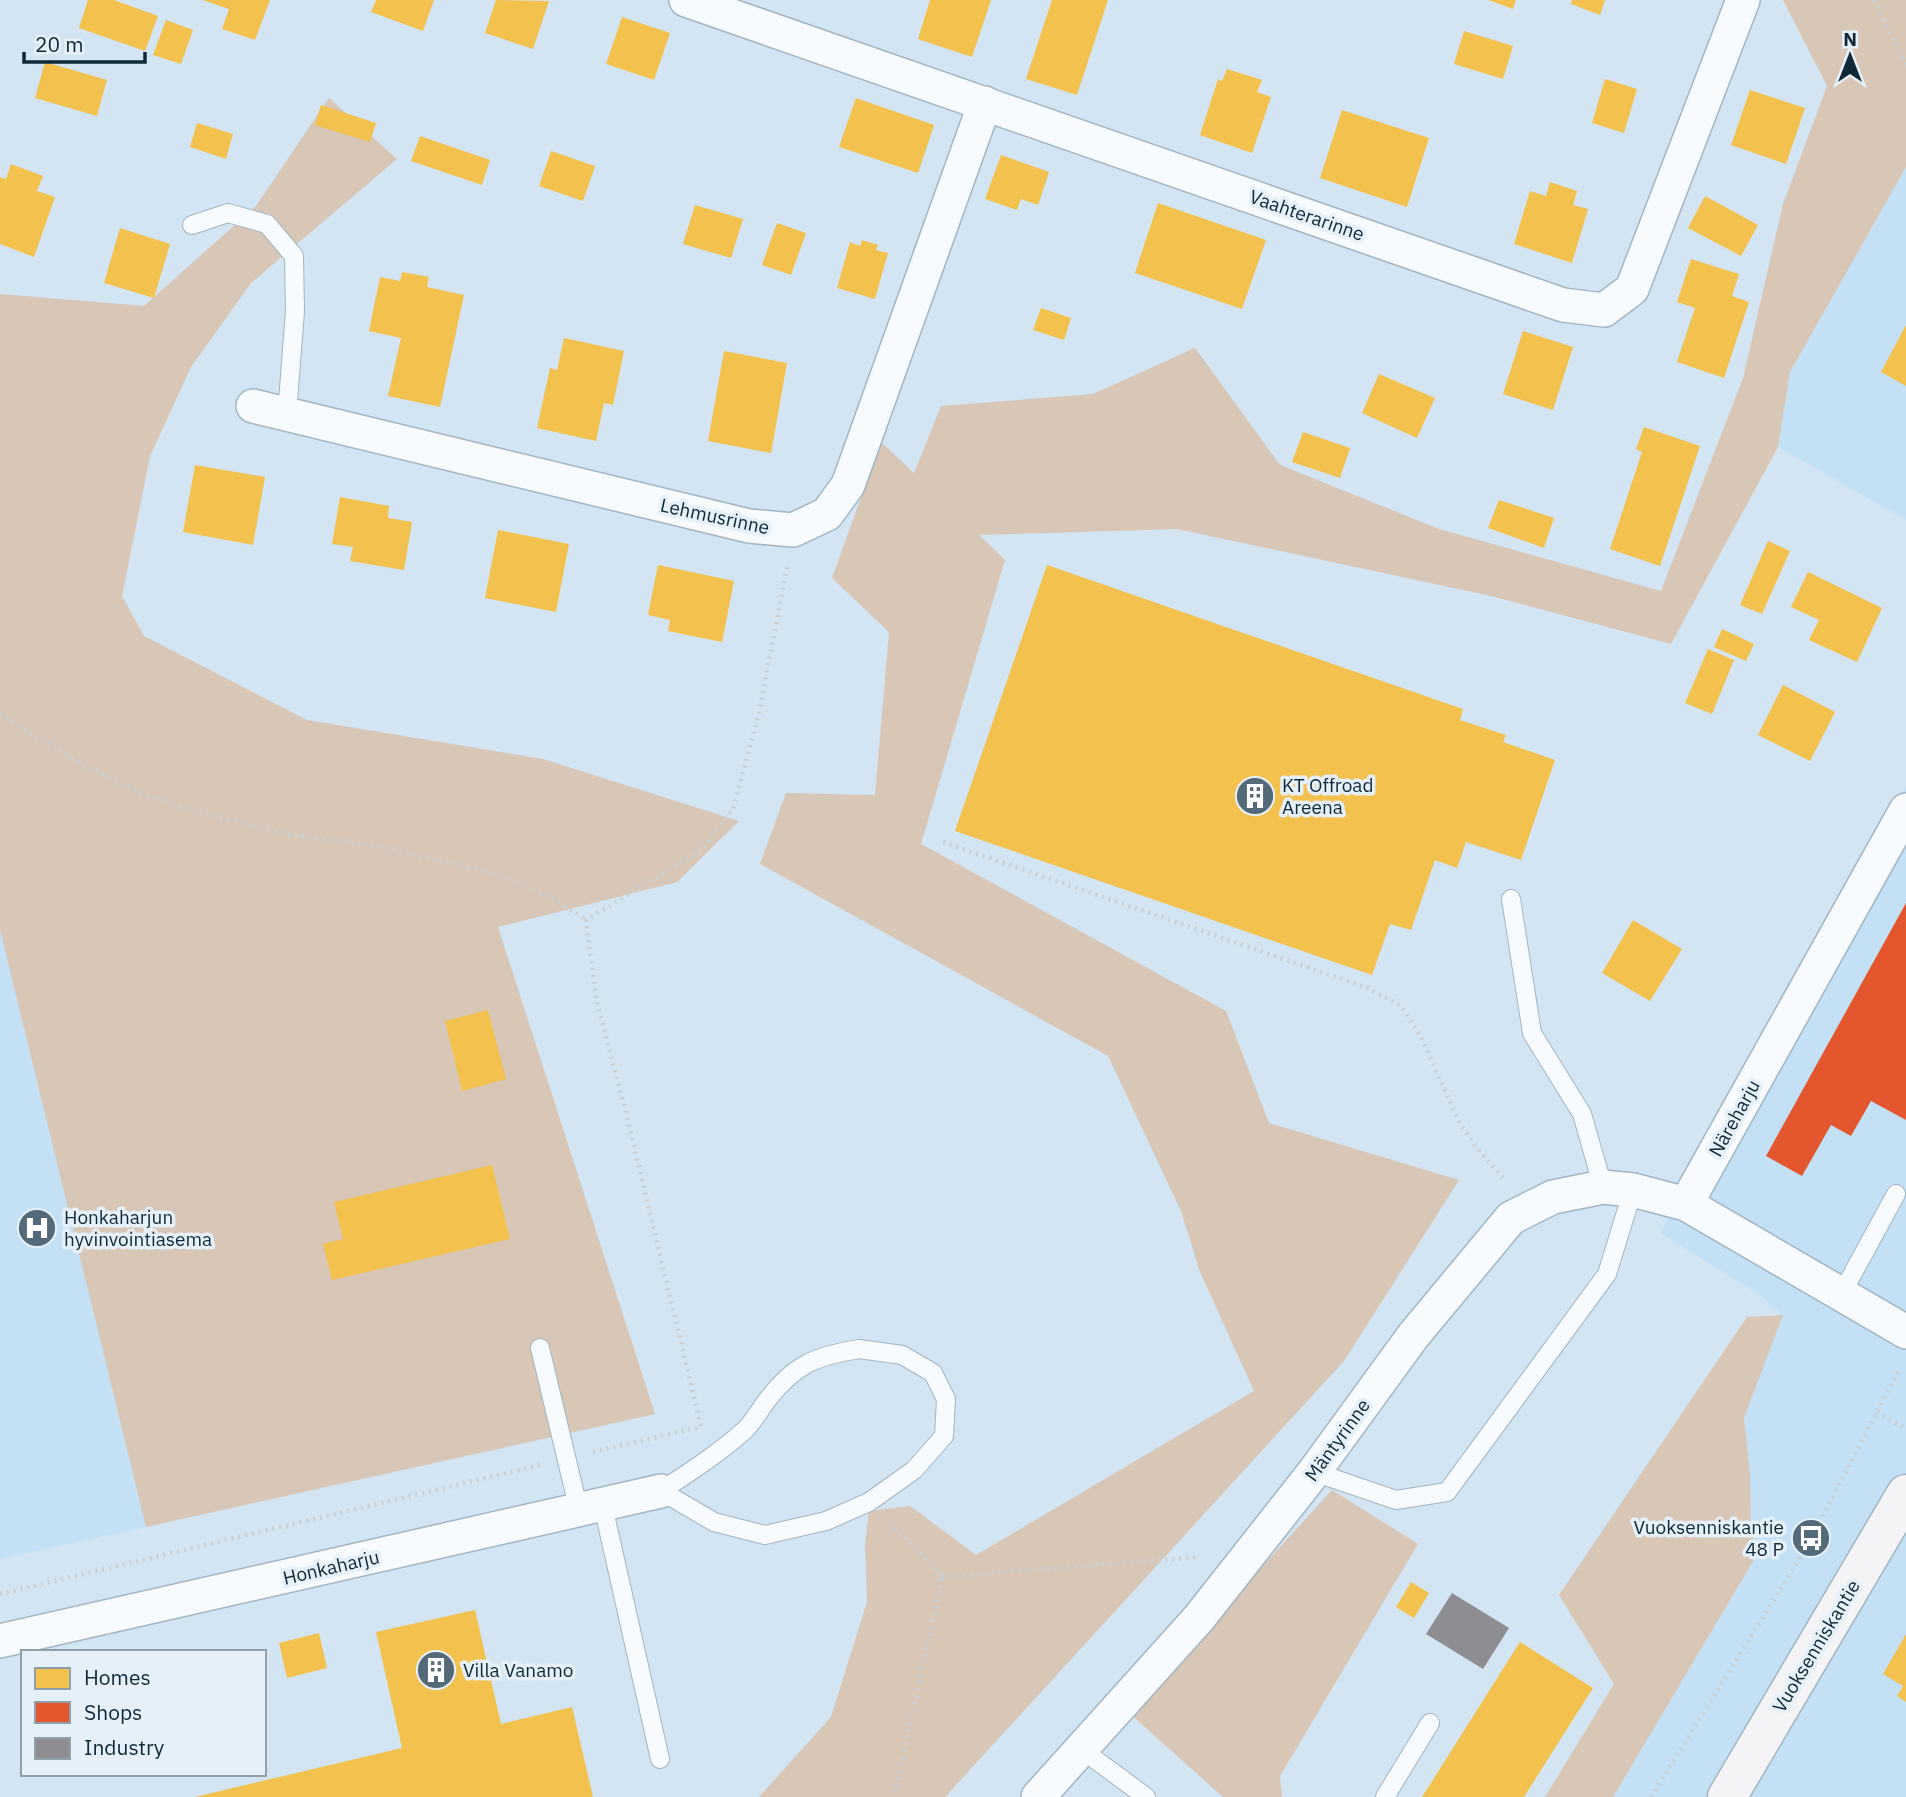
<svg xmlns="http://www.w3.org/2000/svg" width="1906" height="1797" viewBox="0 0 1906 1797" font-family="'IBM Plex Sans',sans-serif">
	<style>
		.built { fill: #c4e0f5 }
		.green { fill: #d8c6b6 }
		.homes { fill: #f2c14e }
		.shops { fill: #e4572e }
		.industry { fill: #8d8d92 }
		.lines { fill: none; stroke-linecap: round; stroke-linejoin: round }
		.lane-casing { stroke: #a2b5c2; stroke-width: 20 }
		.street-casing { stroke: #a2b5c2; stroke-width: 36 }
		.secondary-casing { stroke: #a2b5c2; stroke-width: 41 }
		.path { stroke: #c9cfd3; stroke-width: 4.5; stroke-dasharray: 2 5; stroke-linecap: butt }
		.lane { stroke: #f8fbfd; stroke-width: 18 }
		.street { stroke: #f8fbfd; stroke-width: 33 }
		.secondary { stroke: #f4f4f7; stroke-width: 38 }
		.labels { text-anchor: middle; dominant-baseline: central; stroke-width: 7; stroke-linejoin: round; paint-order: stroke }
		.street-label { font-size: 19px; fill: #112837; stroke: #e5f0f8 }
		.poi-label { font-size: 19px; fill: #112837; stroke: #e5f0f8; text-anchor: start }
	</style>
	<rect width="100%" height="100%" fill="#d3e5f2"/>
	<g class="built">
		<path d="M1906 167V520L1778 447 1790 372Z"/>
		<path d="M1906 786V1797H1613L1761 1548 1751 1535 1750 1474 1744 1418 1782 1315 1757 1293 1660 1233Z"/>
		<path d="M0 930 146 1527 0 1559Z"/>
	</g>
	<g class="green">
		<path d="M1783 0H1906V167L1790 372 1778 447 1671 644 1491 596 1177 529 979 535 1005 560 921 844 1226 1011 1269 1123 1459 1180 1344 1361 945 1797H759L831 1717 867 1602 865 1543 869 1511 910 1506 976 1555 1254 1391 1200 1272 1181 1211 1108 1056 760 864 786 793 875 795 889 632 832 578 881 442 914 473 941 406 1093 394 1195 348 1280 465 1439 529 1661 591 1743 378 1783 204 1827 86Z"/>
		<path d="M329 98 397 159 251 283 191 367 150 456 122 596 144 636 307 720 543 759 739 821 677 882 498 927 655 1414 146 1527 0 930V294L144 306 256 206Z"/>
		<path d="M1783 1315 1744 1418 1750 1474 1751 1535 1761 1548 1613 1797H1545L1614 1684 1559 1595 1747 1317Z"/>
		<path d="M1332 1490 1418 1544 1280 1776 1282 1797H1223L1129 1713Z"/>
	</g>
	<g class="homes">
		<path d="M88 0H114L158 16 145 51 79 28Z"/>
		<path d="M203 0H270L255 40 222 29 229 9Z"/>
		<path d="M376 0H434L423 31 371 12Z"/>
		<path d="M496 0 549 1 533 49 485 33Z"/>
		<path d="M930 0H991L972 57 918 39Z"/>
		<path d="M1052 0H1108L1077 95 1026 79Z"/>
		<path d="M1488 0H1516L1513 9Z"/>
		<path d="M1572 0H1605L1600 15 1571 4Z"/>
		<path d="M622 17 670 33 654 80 606 64Z"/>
		<path d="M166 20 193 30 181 64 153 55Z"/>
		<path d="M1464 31 1513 46 1503 79 1454 64Z"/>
		<path d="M45 62 107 80 97 116 35 98Z"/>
		<path d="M1227 69 1262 80 1257 92 1271 97 1252 153 1200 135 1218 79 1222 81Z"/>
		<path d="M1605 79 1637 89 1624 133 1592 123Z"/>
		<path d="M1750 90 1805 108 1786 164 1731 145Z"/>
		<path d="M856 98 934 125 918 173 839 147Z"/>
		<path d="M321 105 376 123 370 142 315 125Z"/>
		<path d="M1342 110 1429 138 1407 207 1320 178Z"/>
		<path d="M197 123 233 134 226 159 190 147Z"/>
		<path d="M420 136 490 160 482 185 411 161Z"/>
		<path d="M551 151 595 166 583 201 539 186Z"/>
		<path d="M1001 155 1049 172 1038 205 1021 199 1017 210 985 199Z"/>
		<path d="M11 164 43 176 37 191 55 197 34 257 0 244V177L6 179Z"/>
		<path d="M1550 182 1577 191 1573 205 1588 209 1572 263 1514 244 1530 191 1546 196Z"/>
		<path d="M1705 196 1758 225 1741 256 1688 228Z"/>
		<path d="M1158 203 1266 240 1242 309 1135 273Z"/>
		<path d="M695 205 743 219 731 258 683 244Z"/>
		<path d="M777 223 806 233 791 275 762 265Z"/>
		<path d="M120 228 170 244 154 298 104 283Z"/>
		<path d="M862 240 878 245 876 250 888 253 875 299 837 288 850 242 860 246Z"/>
		<path d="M1691 259 1739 274 1732 296 1749 302 1724 378 1677 362 1695 308 1677 302Z"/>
		<path d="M402 272 429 277 427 287 464 295 440 407 388 396 401 338 369 331 380 277 400 281Z"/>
		<path d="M1041 308 1071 318 1064 340 1033 330Z"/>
		<path d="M1906 325V386L1881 372Z"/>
		<path d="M1523 331 1573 347 1553 410 1503 394Z"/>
		<path d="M564 338 624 351 613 405 604 403 596 441 537 428 550 368 557 370Z"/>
		<path d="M724 351 787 363 771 453 708 441Z"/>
		<path d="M1379 374 1435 398 1417 438 1362 413Z"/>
		<path d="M1644 427 1700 446 1660 566 1610 549 1642 452 1636 449Z"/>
		<path d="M1303 432 1350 448 1340 478 1292 462Z"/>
		<path d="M195 465 265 477 253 545 183 532Z"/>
		<path d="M340 497 389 506 388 518 412 522 404 570 350 561 353 547 332 544Z"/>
		<path d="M1499 500 1554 518 1544 548 1488 528Z"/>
		<path d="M498 530 569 544 556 612 485 598Z"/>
		<path d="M1768 541 1790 551 1762 614 1740 605Z"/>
		<path d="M658 565 734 581 722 642 668 631 670 620 648 615Z"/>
		<path d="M1047 565 1463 709 1460 720 1506 735 1503 742 1555 760 1521 860 1466 842 1457 868 1435 860 1411 930 1390 924 1372 975 955 831Z"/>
		<path d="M1808 572 1882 608 1857 662 1809 640 1819 620 1791 607Z"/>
		<path d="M1722 629 1754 644 1746 661 1714 647Z"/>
		<path d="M1708 649 1734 660 1712 714 1685 703Z"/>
		<path d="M1783 685 1835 712 1810 761 1758 735Z"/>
		<path d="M1633 920 1682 949 1650 1001 1602 973Z"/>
		<path d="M488 1010 506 1079 462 1091 445 1021Z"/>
		<path d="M492 1165 510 1239 332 1280 323 1244 343 1239 334 1202Z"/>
		<path d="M1411 1582 1429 1593 1414 1618 1396 1607Z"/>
		<path d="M475 1610 501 1724 572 1707 593 1797H195L402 1748 376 1632Z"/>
		<path d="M319 1633 327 1668 287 1678 279 1643Z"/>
		<path d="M1906 1634V1702L1897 1696 1903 1686 1883 1674Z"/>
		<path d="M1520 1642 1593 1688 1524 1797H1422Z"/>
	</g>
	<path class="shops" d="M1906 903V1120L1871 1101 1851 1136 1831 1125 1802 1176 1766 1156Z"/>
	<path class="industry" d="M1452 1593 1509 1628 1483 1669 1426 1634Z"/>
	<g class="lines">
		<g class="lane-casing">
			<g id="lane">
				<path d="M192 225 228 213 267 224 294 256 295 311 287 414"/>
				<path d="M1511 899 1532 1033 1582 1114 1603 1187"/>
				<path d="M1841 1295 1896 1194"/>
				<path d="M540 1348 579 1511"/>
				<path d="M859 1349 902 1355 933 1373 946 1399 944 1436 914 1470 869 1502 826 1521 765 1535 714 1522 661 1491C690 1472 719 1453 745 1430 754 1421 760 1409 768 1399 795 1364 816 1356 859 1349Z"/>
				<path d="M1314 1472 1396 1500 1447 1492 1607 1274 1633 1190"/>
				<path d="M603 1506 660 1759"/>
				<path d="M1081 1749 1146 1797"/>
				<path d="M1385 1797 1430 1723"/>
			</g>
		</g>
		<g class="street-casing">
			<g id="street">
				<path d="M686 0 1563 305 1604 310 1632 289 1743 0"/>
				<path d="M253 406 749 526 793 530 827 514 848 485 985 103"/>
				<path d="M1906 810 1686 1204 1906 1332"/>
				<path d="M0 1641 661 1491"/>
				<path d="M1038 1797 1199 1618 1314 1472 1413 1336 1511 1218 1553 1197 1603 1187 1633 1190 1686 1204"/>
			</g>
		</g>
		<g class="secondary-casing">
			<path id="secondary" d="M1727 1797 1906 1494"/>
		</g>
		<g class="path">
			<path d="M1874 0 1906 65"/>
			<path d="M0 714 87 767 145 795 212 816 292 835 372 845 500 875 555 899 586 920"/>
			<path d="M943 842 1368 988 1401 1006 1421 1037 1459 1122 1480 1152 1504 1179"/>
			<path d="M1877 1412 1906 1429"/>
			<path d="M701 1426 627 1117 596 998 586 920 701 850 733 809 759 713 787 567"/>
			<path d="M593 1452 700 1427"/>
			<path d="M890 1523 942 1577 894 1797"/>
			<path d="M942 1577 1200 1557"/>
			<path d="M0 1594 540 1465"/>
			<path d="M1651 1797 1805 1550 1900 1368"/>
		</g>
		<use href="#lane" class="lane"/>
		<use href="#street" class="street"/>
		<use href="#secondary" class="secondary"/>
	</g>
	<defs>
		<g id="building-disc" transform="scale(2.0125)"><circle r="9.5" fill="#556a78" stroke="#e5f0f8"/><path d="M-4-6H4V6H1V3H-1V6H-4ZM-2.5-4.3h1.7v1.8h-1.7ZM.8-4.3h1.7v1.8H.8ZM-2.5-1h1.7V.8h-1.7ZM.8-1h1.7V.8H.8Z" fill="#fff"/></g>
		<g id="hospital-disc" transform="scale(2.0125)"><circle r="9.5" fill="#556a78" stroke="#e5f0f8"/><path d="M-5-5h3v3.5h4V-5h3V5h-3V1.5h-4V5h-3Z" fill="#fff"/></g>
		<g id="bus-disc" transform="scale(2.0125)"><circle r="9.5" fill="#556a78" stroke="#e5f0f8"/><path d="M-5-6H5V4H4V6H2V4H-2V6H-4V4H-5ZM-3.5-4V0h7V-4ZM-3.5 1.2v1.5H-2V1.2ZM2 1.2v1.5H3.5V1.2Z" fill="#fff"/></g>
	</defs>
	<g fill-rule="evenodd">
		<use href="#building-disc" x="1255" y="796"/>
		<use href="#hospital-disc" x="37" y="1228"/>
		<use href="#bus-disc" x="1811" y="1538"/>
		<use href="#building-disc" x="436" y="1670"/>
	</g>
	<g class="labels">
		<g class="street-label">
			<text transform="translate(1307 215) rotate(19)">Vaahterarinne</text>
			<text transform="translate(715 516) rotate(12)">Lehmusrinne</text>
			<text transform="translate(1734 1118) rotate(-61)">Näreharju</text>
			<text transform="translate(1337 1440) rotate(-54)">Mäntyrinne</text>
			<text transform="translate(331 1567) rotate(-13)">Honkaharju</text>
			<text transform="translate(1816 1646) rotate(-59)">Vuoksenniskantie</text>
		</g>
		<g class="poi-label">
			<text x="1282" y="785">KT Offroad<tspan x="1282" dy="22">Areena</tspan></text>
			<text x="64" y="1217">Honkaharjun<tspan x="64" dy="22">hyvinvointiasema</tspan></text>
			<text x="1784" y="1527" text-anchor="end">Vuoksenniskantie<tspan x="1784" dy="22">48 P</tspan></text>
			<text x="463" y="1670">Villa Vanamo</text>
		</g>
	</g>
	<rect x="21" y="1650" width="245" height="126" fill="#e5f0f8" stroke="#90a0ab" stroke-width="2"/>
	<rect x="35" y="1668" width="35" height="21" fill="#f2c14e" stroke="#90a0ab" stroke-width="2"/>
	<text x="84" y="1685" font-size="21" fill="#112837">Homes</text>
	<rect x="35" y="1702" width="35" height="21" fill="#e4572e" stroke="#90a0ab" stroke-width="2"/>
	<text x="84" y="1720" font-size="21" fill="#112837">Shops</text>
	<rect x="35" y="1738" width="35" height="21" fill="#8d8d92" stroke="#90a0ab" stroke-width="2"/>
	<text x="84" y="1755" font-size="21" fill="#112837">Industry</text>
	<g transform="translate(1850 56)" stroke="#e5f0f8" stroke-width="5" paint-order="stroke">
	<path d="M0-5L12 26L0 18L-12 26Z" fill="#112837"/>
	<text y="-10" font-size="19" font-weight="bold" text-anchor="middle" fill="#112837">N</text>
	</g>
	<path d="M24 52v10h121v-10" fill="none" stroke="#112837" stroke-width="3.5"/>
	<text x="35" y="52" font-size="21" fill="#112837" stroke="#e5f0f8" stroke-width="5" paint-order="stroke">20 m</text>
</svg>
